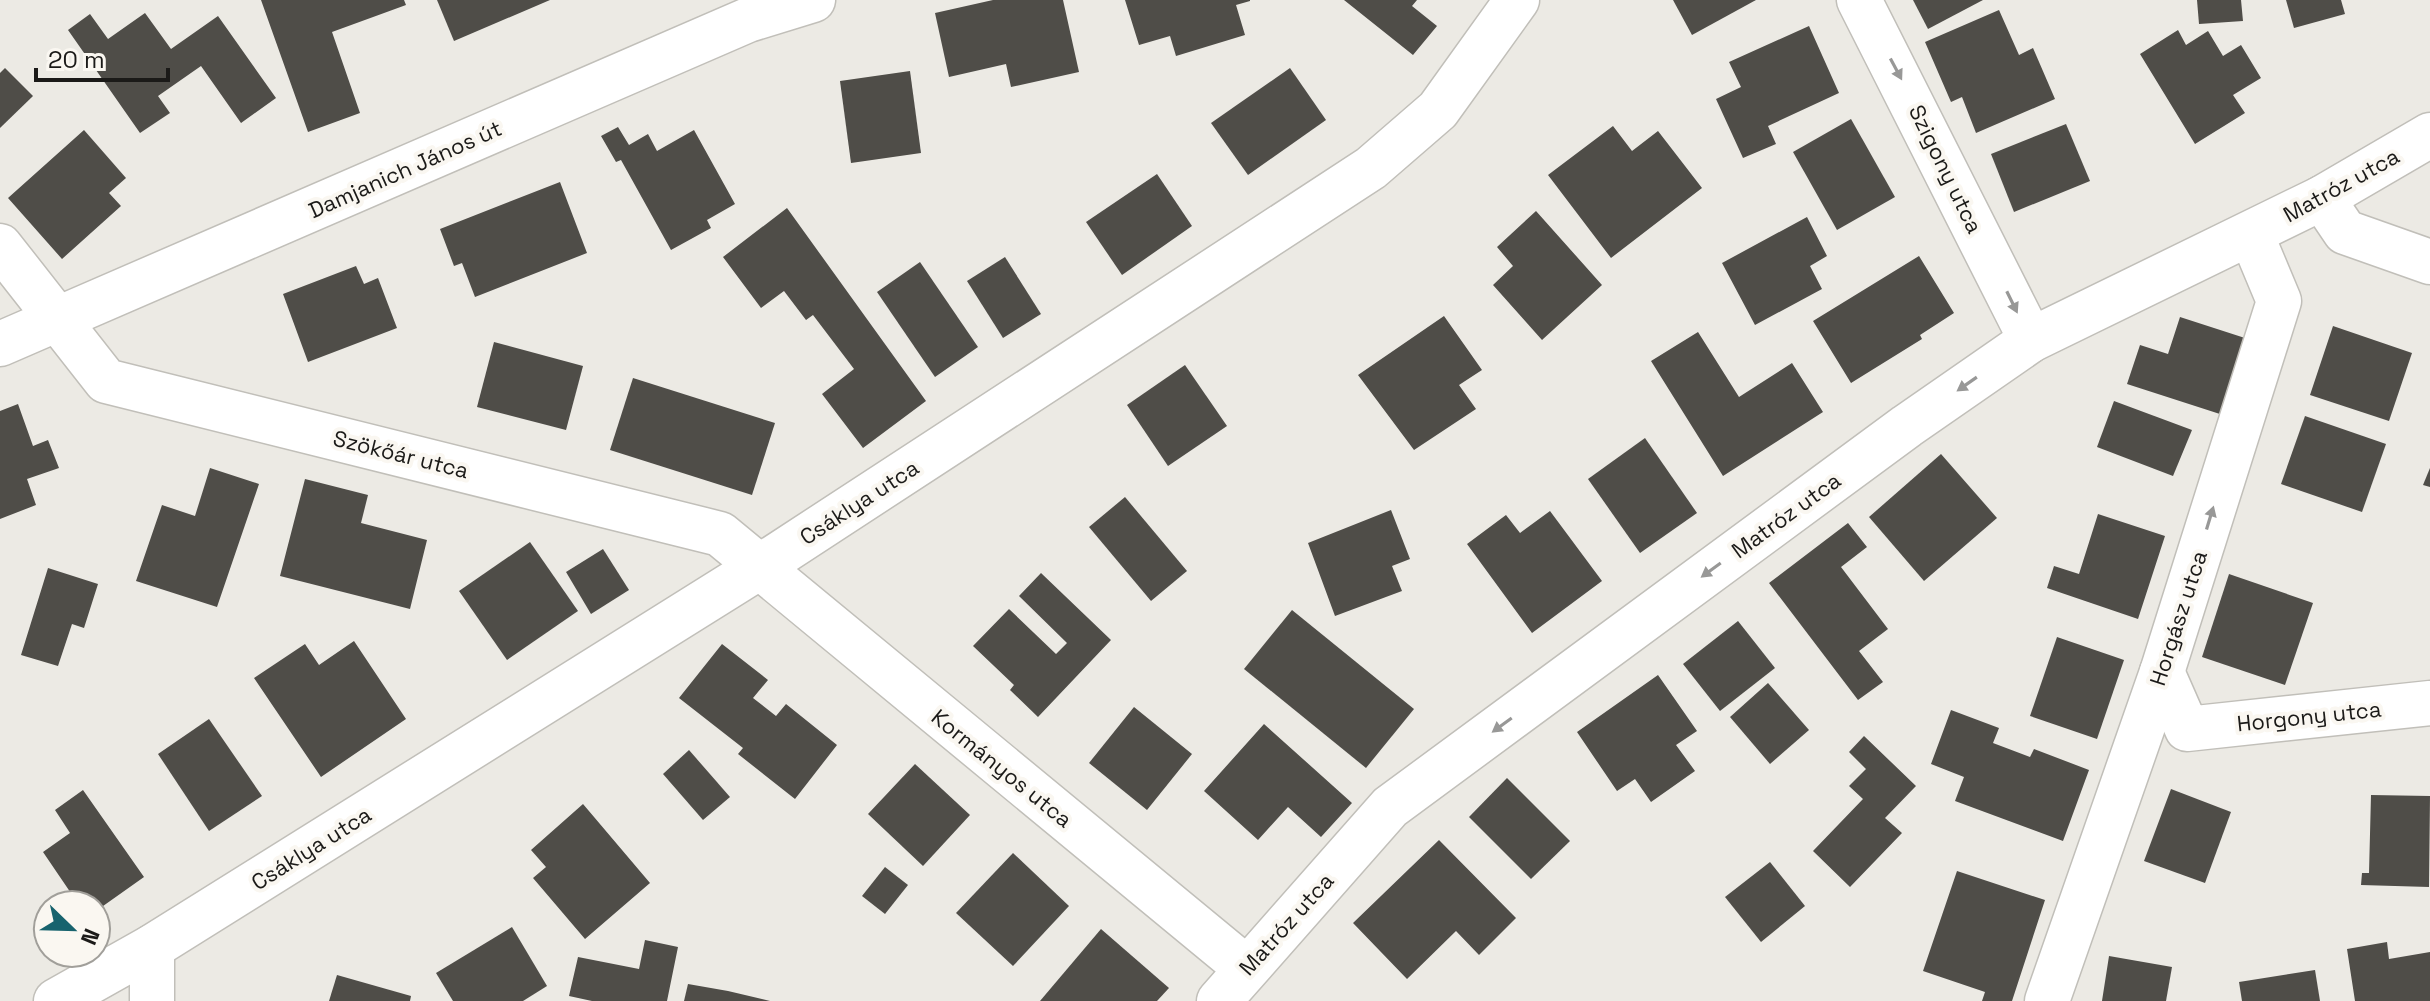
<svg xmlns="http://www.w3.org/2000/svg" width="2430" height="1001" viewBox="0 0 2430 1001" font-family="'Space Grotesk',sans-serif">
	<style>
		.building { fill: #4f4d48 }
		.lines { fill: none; stroke-linecap: round; stroke-linejoin: round }
		.street-casing { stroke: #c1bfb9; stroke-width: 47 }
		.street { stroke: #fff; stroke-width: 44 }
		.oneway { fill: #989897 }
		.labels { text-anchor: middle; dominant-baseline: central; stroke-width: 8; stroke-linejoin: round; paint-order: stroke }
		.street-label { font-size: 22px; fill: #1b1a18; stroke: #faf7f1 }
	</style>
	<rect width="100%" height="100%" fill="#eceae4"/>
	<g class="building">
		<path d="M261 0H404L406 5 332 32 360 113 308 132Z"/>
		<path d="M437 0H550L454 41Z"/>
		<path d="M993 0H1063L1079 72 1011 87 1006 64 949 77 935 13Z"/>
		<path d="M1125 0H1250V1L1236 5 1245 35 1176 56 1170 36 1139 45Z"/>
		<path d="M1344 0H1417L1412 6 1437 26 1413 55Z"/>
		<path d="M1673 0H1756L1692 35Z"/>
		<path d="M1913 0H1983L1928 29Z"/>
		<path d="M2197 0H2241L2243 21 2199 24Z"/>
		<path d="M2286 0H2341L2345 14 2294 28Z"/>
		<path d="M1999 10 2019 55 2033 48 2055 99 1976 133 1962 97 1951 102 1925 42Z"/>
		<path d="M145 13 171 49 218 16 276 98 241 123 201 66 158 96 170 113 140 133 68 30 90 14 108 39Z"/>
		<path d="M1809 26 1839 93 1768 126 1776 144 1743 158 1716 99 1741 87 1729 62Z"/>
		<path d="M2178 30 2186 45 2208 31 2223 56 2241 45 2261 78 2233 95 2245 113 2195 144 2140 54Z"/>
		<path d="M5 68 33 96 0 128V73Z"/>
		<path d="M1290 68 1326 120 1248 175 1211 123Z"/>
		<path d="M910 71 921 153 851 163 840 81Z"/>
		<path d="M1851 119 1895 197 1837 230 1793 152Z"/>
		<path d="M2066 124 2090 181 2014 212 1991 154Z"/>
		<path d="M1613 126 1632 151 1658 131 1702 188 1611 258 1548 175Z"/>
		<path d="M618 127 629 145 648 134 657 151 694 130 735 204 707 220 711 228 671 250 621 160 616 162 601 136Z"/>
		<path d="M84 130 126 178 109 193 121 206 62 259 8 198Z"/>
		<path d="M1157 174 1192 226 1122 275 1086 222Z"/>
		<path d="M560 182 587 253 475 297 462 263 454 266 440 229Z"/>
		<path d="M787 208 926 401 863 448 822 394 854 369 813 315 806 320 784 291 761 308 723 257Z"/>
		<path d="M1536 211 1602 285 1542 340 1493 285 1513 266 1497 247Z"/>
		<path d="M1807 217 1827 256 1810 266 1822 289 1755 325 1722 263Z"/>
		<path d="M1919 256 1954 313 1920 335 1922 339 1851 383 1813 321Z"/>
		<path d="M1005 257 1041 314 1003 338 967 281Z"/>
		<path d="M920 262 978 347 935 377 877 292Z"/>
		<path d="M356 266 364 284 378 278 397 328 308 362 283 294Z"/>
		<path d="M1444 316 1482 370 1459 385 1476 409 1414 450 1358 375Z"/>
		<path d="M2180 317 2248 339 2223 415 2127 384 2140 345 2168 354Z"/>
		<path d="M2333 326 2412 353 2389 421 2310 395Z"/>
		<path d="M1698 332 1739 397 1792 363 1823 412 1723 476 1651 361Z"/>
		<path d="M494 342 583 366 566 430 477 407Z"/>
		<path d="M1185 365 1227 426 1168 466 1127 405Z"/>
		<path d="M633 378 775 423 752 495 610 450Z"/>
		<path d="M2114 401 2192 430 2173 476 2097 447Z"/>
		<path d="M18 404 33 446 48 440 59 468 27 479 36 505 0 519V411Z"/>
		<path d="M2305 416 2386 444 2362 512 2281 484Z"/>
		<path d="M1645 438 1697 513 1640 553 1588 479Z"/>
		<path d="M1941 454 1997 518 1924 581 1869 517Z"/>
		<path d="M210 468 259 484 217 607 136 581 162 505 195 516Z"/>
		<path d="M2430 468V487L2423 485Z"/>
		<path d="M305 479 368 495 361 523 427 540 410 609 280 576Z"/>
		<path d="M1125 497 1187 571 1151 601 1089 527Z"/>
		<path d="M1391 510 1410 559 1392 566 1402 591 1335 616 1308 543Z"/>
		<path d="M1550 511 1602 581 1532 633 1467 544 1506 515 1520 533Z"/>
		<path d="M2098 514 2165 536 2138 619 2047 588 2054 566 2079 574Z"/>
		<path d="M1848 523 1867 547 1841 567 1888 629 1859 651 1883 682 1858 700 1769 583Z"/>
		<path d="M530 542 578 611 507 660 459 591Z"/>
		<path d="M603 549 629 590 591 614 566 572Z"/>
		<path d="M48 568 98 584 84 628 72 624 58 666 21 655Z"/>
		<path d="M1041 573 1111 640 1038 717 1010 690 1014 685 973 646 1009 609 1056 654 1067 643 1019 596Z"/>
		<path d="M2229 574 2313 603 2285 685 2202 657Z"/>
		<path d="M1292 610 1414 709 1366 768 1244 669Z"/>
		<path d="M1738 621 1775 668 1720 711 1683 664Z"/>
		<path d="M2057 637 2124 660 2097 739 2030 716Z"/>
		<path d="M354 641 406 719 321 777 254 678 305 644 319 665Z"/>
		<path d="M722 644 768 680 753 698 776 716 786 704 837 745 795 799 738 754 743 748 679 698Z"/>
		<path d="M1658 675 1697 731 1676 745 1695 771 1651 802 1635 779 1617 791 1577 732Z"/>
		<path d="M1768 683 1809 730 1770 764 1730 717Z"/>
		<path d="M1134 707 1192 754 1147 810 1089 763Z"/>
		<path d="M1951 710 1999 728 1993 743 2030 757 2034 749 2089 770 2063 841 1955 801 1964 777 1931 764Z"/>
		<path d="M209 719 262 796 209 831 158 754Z"/>
		<path d="M1264 724 1352 803 1321 837 1288 807 1258 840 1204 791Z"/>
		<path d="M1864 736 1916 786 1885 818 1902 833 1850 887 1813 851 1863 799 1849 786 1866 769 1849 752Z"/>
		<path d="M689 750 730 797 703 820 663 774Z"/>
		<path d="M915 764 970 815 923 866 868 814Z"/>
		<path d="M1507 778 1570 841 1531 879 1469 817Z"/>
		<path d="M2171 789 2231 812 2205 883 2144 861Z"/>
		<path d="M83 790 144 877 96 911V905H79L43 852 70 833 55 810Z"/>
		<path d="M2371 795 2430 796 2429 887 2361 885 2362 873H2369Z"/>
		<path d="M583 804 650 883 585 939 533 878 546 867 531 850Z"/>
		<path d="M1439 840 1516 918 1479 955 1456 931 1407 979 1353 923Z"/>
		<path d="M1013 853 1069 906 1013 966 956 913Z"/>
		<path d="M1770 862 1805 906 1761 942 1725 897Z"/>
		<path d="M885 867 908 885 885 914 862 896Z"/>
		<path d="M1957 871 2045 900 2012 1001H1982L1985 992 1923 971Z"/>
		<path d="M512 927 547 986 523 1001H453L436 973Z"/>
		<path d="M1101 929 1169 988 1157 1001H1040Z"/>
		<path d="M645 940 678 947 667 1001H592L569 996 578 957 639 969Z"/>
		<path d="M2387 942 2389 959 2430 952V1001H2355L2347 949Z"/>
		<path d="M2109 956 2172 967 2166 1001H2102Z"/>
		<path d="M2315 970 2320 1001H2242L2239 982Z"/>
		<path d="M337 975 411 996 410 1001H329Z"/>
		<path d="M688 984 728 991 770 1001H684Z"/>
	</g>
	<g class="lines">
		<g class="street-casing">
			<g id="street">
				<path d="M1859 0 2031 340"/>
				<path d="M2322 198 2345 232 2430 262"/>
				<path d="M0 246 106 381 720 534 1246 968"/>
				<path d="M0 344 748 20 813 0"/>
				<path d="M2162 672 2187 729 2430 703"/>
				<path d="M56 1001 152 947 758 568 1371 168 1438 110 1517 0"/>
				<path d="M152 1001V947"/>
				<path d="M1219 1001 1390 807 1907 426 2031 340 2322 198 2430 135"/>
				<path d="M2047 1001 2162 672 2279 301 2251 234"/>
			</g>
		</g>
		<use href="#street" class="street"/>
	</g>
	<defs><path id="oneway-solid" d="M-6-.8H1V-3.2L6.5 0L1 3.2V.8H-6Z" transform="scale(2)"/></defs>
	<g class="oneway">
		<use href="#oneway-solid" transform="translate(1896 69) rotate(62)"/>
		<use href="#oneway-solid" transform="translate(2012 302) rotate(64)"/>
		<use href="#oneway-solid" transform="translate(1967 384) rotate(145)"/>
		<use href="#oneway-solid" transform="translate(2210 518) rotate(-73)"/>
		<use href="#oneway-solid" transform="translate(1711 570) rotate(144)"/>
		<use href="#oneway-solid" transform="translate(1502 725) rotate(144)"/>
	</g>
	<g class="labels">
		<g class="street-label">
			<text transform="translate(405 169) rotate(-24)">Damjanich János út</text>
			<text transform="translate(1946 169) rotate(64)">Szigony utca</text>
			<text transform="translate(2341 185) rotate(-29)">Matróz utca</text>
			<text transform="translate(401 454) rotate(14)">Szökőár utca</text>
			<text transform="translate(859 502) rotate(-33)">Csáklya utca</text>
			<text transform="translate(1786 515) rotate(-36)">Matróz utca</text>
			<text transform="translate(2178 618) rotate(-72)">Horgász utca</text>
			<text transform="translate(2309 716) rotate(-6)">Horgony utca</text>
			<text transform="translate(1002 768) rotate(39)">Kormányos utca</text>
			<text transform="translate(311 848) rotate(-32)">Csáklya utca</text>
			<text transform="translate(1286 924) rotate(-48)">Matróz utca</text>
		</g>
	</g>
	<g transform="translate(72 929) rotate(113)"><circle r="38" fill="#faf7f1" stroke="#a19f9a" stroke-width="2"/>
	<path d="M0-6L14 30L0 20L-14 30Z" fill="#17636e"/>
	<text y="-12" font-size="22" font-weight="bold" text-anchor="middle" fill="#1b1a18">N</text>
	</g>
	<path d="M36 68v12h132v-12" fill="none" stroke="#1b1a18" stroke-width="4"/>
	<text x="48" y="68" font-size="24" fill="#1b1a18" stroke="#faf7f1" stroke-width="6" paint-order="stroke">20 m</text>
</svg>
